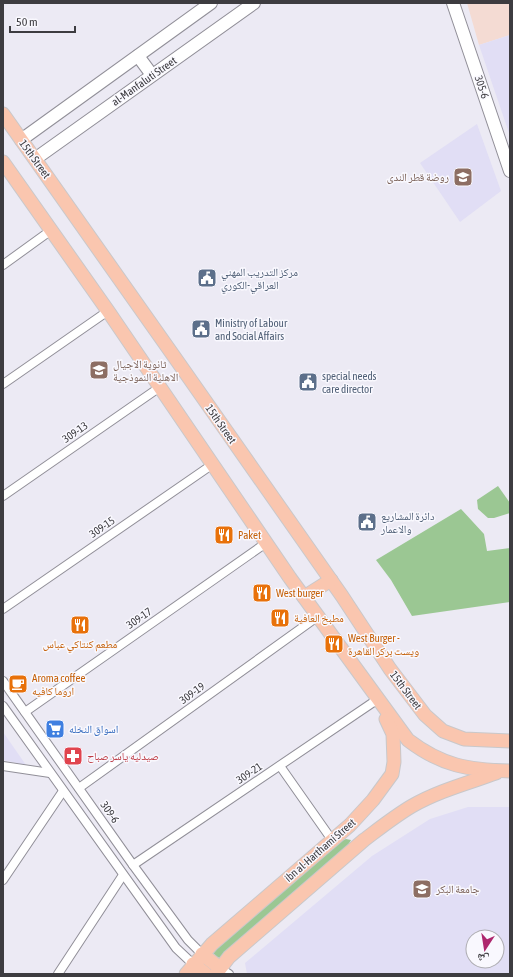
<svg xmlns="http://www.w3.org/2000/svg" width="513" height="977" viewBox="0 0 513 977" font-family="'Asap Condensed','Noto Naskh Arabic',sans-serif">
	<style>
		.industrial { fill: #f4dbd3 }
		.education { fill: #e1def5; fill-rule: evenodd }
		.green { fill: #9bc793 }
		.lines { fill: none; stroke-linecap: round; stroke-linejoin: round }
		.street-casing { stroke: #918f98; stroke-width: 10 }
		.secondary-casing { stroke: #918f98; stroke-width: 14 }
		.primary-casing { stroke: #c9c8ca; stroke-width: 15 }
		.street { stroke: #fff; stroke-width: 8 }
		.secondary { stroke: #fff; stroke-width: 12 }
		.primary { stroke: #fac6af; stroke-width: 13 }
		.labels { text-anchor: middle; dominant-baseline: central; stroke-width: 3; stroke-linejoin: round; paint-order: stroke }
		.street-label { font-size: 11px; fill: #3d3c40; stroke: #f9f8fe }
		.education-label { font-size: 11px; fill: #785e54; stroke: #f9f8fe; text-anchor: start }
		.service-label { font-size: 11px; fill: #4e5e75; stroke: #f9f8fe; text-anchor: start }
		.food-label { font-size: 11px; fill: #c56008; stroke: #f9f8fe; text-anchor: start }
		.shop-label { font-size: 11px; fill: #366cbe; stroke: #f9f8fe; text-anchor: start }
		.health-label { font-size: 11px; fill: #be3a42; stroke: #f9f8fe; text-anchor: start }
	</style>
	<rect width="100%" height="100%" fill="#eceaf4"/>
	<path class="industrial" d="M467 3H510V35L479 45Z"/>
	<g class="education">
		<path d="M510 35V136L479 45Z"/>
		<path d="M477 124 501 191 460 222 420 163Z"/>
		<path d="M3 732 26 765 3 760Z"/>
		<path d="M468 807H510V974H247L245 963 372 856 430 819ZM473 937H497V961H473Z"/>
	</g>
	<g class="green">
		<path d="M498 486 510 503V513L494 518H488L478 509 477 500Z"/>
		<path d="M461 509 484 534 487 551 510 548V602L412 616 391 580 376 560Z"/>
		<path d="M346 839 351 840 344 852 220 958 217 957 213 953 214 949 341 841Z"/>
	</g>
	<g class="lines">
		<g class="street-casing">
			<g id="street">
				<path d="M3 265 50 231"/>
				<path d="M3 384 108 311"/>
				<path d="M3 496 160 387"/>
				<path d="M3 609 213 464"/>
				<path d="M3 681 133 865 188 940 202 954"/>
				<path d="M3 706 176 948 193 964"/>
				<path d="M25 712 266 543"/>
				<path d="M3 766 50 773"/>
				<path d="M280 766 332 840"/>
				<path d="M79 788 317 617"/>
				<path d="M133 865 378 699"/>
				<path d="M3 880 63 791"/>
				<path d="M220 968 229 974"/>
				<path d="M58 974 123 875"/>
			</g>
		</g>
		<g class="secondary-casing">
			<g id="secondary">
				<path d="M453 3 510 171"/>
				<path d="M138 56 152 75"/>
				<path d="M21 140 211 3"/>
				<path d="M35 159 254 3"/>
			</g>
		</g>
		<g class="primary-casing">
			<g id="primary">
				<path d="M3 114 173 355 342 596 390 669 425 715 443 731 464 739 510 741"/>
				<path d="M3 162 108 311 290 578 408 740C442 766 468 770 510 771"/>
				<path d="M304 597 331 580"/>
				<path d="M202 954 220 968"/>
				<path d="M193 964 206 974"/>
				<path d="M186 974 212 944 350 825 373 800 392 774 394 762 393 734 386 719"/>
				<path d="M216 974 229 957 364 840C380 828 395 816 412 806 438 791 468 783 496 773"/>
			</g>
		</g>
		<use href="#street" class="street"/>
		<use href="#secondary" class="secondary"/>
		<use href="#primary" class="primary"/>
	</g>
	<defs>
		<g id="school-square" transform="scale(1)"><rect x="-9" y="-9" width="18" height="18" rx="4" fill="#8d6e63" stroke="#f9f8fe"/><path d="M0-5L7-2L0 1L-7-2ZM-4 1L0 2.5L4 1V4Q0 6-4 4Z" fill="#fff"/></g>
		<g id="civic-square" transform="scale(1)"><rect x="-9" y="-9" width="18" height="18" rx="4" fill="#5c6f8a" stroke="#f9f8fe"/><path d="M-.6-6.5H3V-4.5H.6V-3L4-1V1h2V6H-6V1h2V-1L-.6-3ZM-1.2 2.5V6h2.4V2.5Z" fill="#fff"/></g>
		<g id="restaurant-square" transform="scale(1)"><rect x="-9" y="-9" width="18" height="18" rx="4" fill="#e8710a" stroke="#f9f8fe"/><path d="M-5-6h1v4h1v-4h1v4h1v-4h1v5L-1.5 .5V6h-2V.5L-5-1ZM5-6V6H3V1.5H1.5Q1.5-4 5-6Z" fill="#fff"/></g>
		<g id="cafe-square" transform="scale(1)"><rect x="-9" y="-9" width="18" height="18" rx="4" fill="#e8710a" stroke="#f9f8fe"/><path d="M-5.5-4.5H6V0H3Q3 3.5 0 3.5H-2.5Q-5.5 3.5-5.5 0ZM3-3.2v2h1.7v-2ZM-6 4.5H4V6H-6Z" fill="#fff"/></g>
		<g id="supermarket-square" transform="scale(1)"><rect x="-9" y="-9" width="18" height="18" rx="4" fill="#3f7fe0" stroke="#f9f8fe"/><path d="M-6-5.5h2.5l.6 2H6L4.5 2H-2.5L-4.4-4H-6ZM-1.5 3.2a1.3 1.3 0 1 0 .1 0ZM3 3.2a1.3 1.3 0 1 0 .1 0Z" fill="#fff"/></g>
		<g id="pharmacy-square" transform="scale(1)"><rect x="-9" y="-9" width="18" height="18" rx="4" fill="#e0444e" stroke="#f9f8fe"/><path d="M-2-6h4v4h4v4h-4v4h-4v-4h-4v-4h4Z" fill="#fff"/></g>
		<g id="university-square" transform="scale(1)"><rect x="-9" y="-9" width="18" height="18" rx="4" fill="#8d6e63" stroke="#f9f8fe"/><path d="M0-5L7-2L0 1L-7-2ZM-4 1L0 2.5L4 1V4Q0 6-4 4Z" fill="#fff"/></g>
	</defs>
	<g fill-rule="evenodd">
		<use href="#school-square" x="463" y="177"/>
		<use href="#civic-square" x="207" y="278"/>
		<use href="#civic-square" x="201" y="329"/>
		<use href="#school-square" x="99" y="370"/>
		<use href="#civic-square" x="308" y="382"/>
		<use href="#civic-square" x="367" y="522"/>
		<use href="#restaurant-square" x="224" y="535"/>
		<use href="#restaurant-square" x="262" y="593"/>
		<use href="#restaurant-square" x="280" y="618"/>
		<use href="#restaurant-square" x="80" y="625"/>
		<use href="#restaurant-square" x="334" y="644"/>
		<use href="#cafe-square" x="18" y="684"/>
		<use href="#supermarket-square" x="55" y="729"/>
		<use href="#pharmacy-square" x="73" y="756"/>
		<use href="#university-square" x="422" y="889"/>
	</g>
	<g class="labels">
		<g class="street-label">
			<text transform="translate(144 81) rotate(-35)">al-Manfaluti Street</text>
			<text transform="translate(482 87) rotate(71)">305-6</text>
			<text transform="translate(35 159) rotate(54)">15th Street</text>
			<text transform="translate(221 424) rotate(55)">15th Street</text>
			<text transform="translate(75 432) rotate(-35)">309-13</text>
			<text transform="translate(102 527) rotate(-35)">309-15</text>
			<text transform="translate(139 618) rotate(-35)">309-17</text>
			<text transform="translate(406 690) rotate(53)">15th Street</text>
			<text transform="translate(192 693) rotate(-36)">309-19</text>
			<text transform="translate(249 773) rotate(-34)">309-21</text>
			<text transform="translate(110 812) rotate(55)">309-6</text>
			<text transform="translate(320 850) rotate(-41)">ibn al-Harthami Street</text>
		</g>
		<g class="education-label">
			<text x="449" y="177" text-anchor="end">روضة قطر الندى</text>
			<text x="113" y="364">ثانوية الاجيال<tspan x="113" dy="13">الاهلية النموذجية</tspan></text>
			<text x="436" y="889">جامعة البكر</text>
		</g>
		<g class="service-label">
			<text x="221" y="272">مركز التدريب المهني<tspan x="221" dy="13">العراقي-الكوري</tspan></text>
			<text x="215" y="323">Ministry of Labour<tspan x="215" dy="13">and Social Affairs</tspan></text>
			<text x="322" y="376">special needs<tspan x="322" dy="13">care director</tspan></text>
			<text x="381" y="516">دائرة المشاريع<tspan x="381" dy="13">والاعمار</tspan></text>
		</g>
		<g class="food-label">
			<text x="238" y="535">Paket</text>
			<text x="276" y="593">West burger</text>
			<text x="294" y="618">مطبخ العافية</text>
			<text x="348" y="638">West Burger -<tspan x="348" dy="13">ويست بركر القاهرة</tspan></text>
			<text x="80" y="644" text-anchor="middle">مطعم كنتاكي عباس</text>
			<text x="32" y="678">Aroma coffee<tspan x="32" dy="13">اروما كافيه</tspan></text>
		</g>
		<g class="shop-label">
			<text x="69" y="729">اسواق النخله</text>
		</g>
		<g class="health-label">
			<text x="87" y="756">صيدليه ياسر صباح</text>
		</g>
	</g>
	<rect width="513" height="977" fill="none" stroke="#3d3c40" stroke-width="8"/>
	<g transform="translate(485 949) rotate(192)"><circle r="19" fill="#f9f8fe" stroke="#aeadb2"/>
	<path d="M0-3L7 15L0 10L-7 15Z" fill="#ae286e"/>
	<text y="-6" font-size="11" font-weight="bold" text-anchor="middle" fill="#3d3c40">ش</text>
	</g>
	<path d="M10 26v6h65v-6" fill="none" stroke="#3d3c40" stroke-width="2"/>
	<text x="16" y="26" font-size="12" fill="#3d3c40" stroke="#f9f8fe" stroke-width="3" paint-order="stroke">50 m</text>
</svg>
